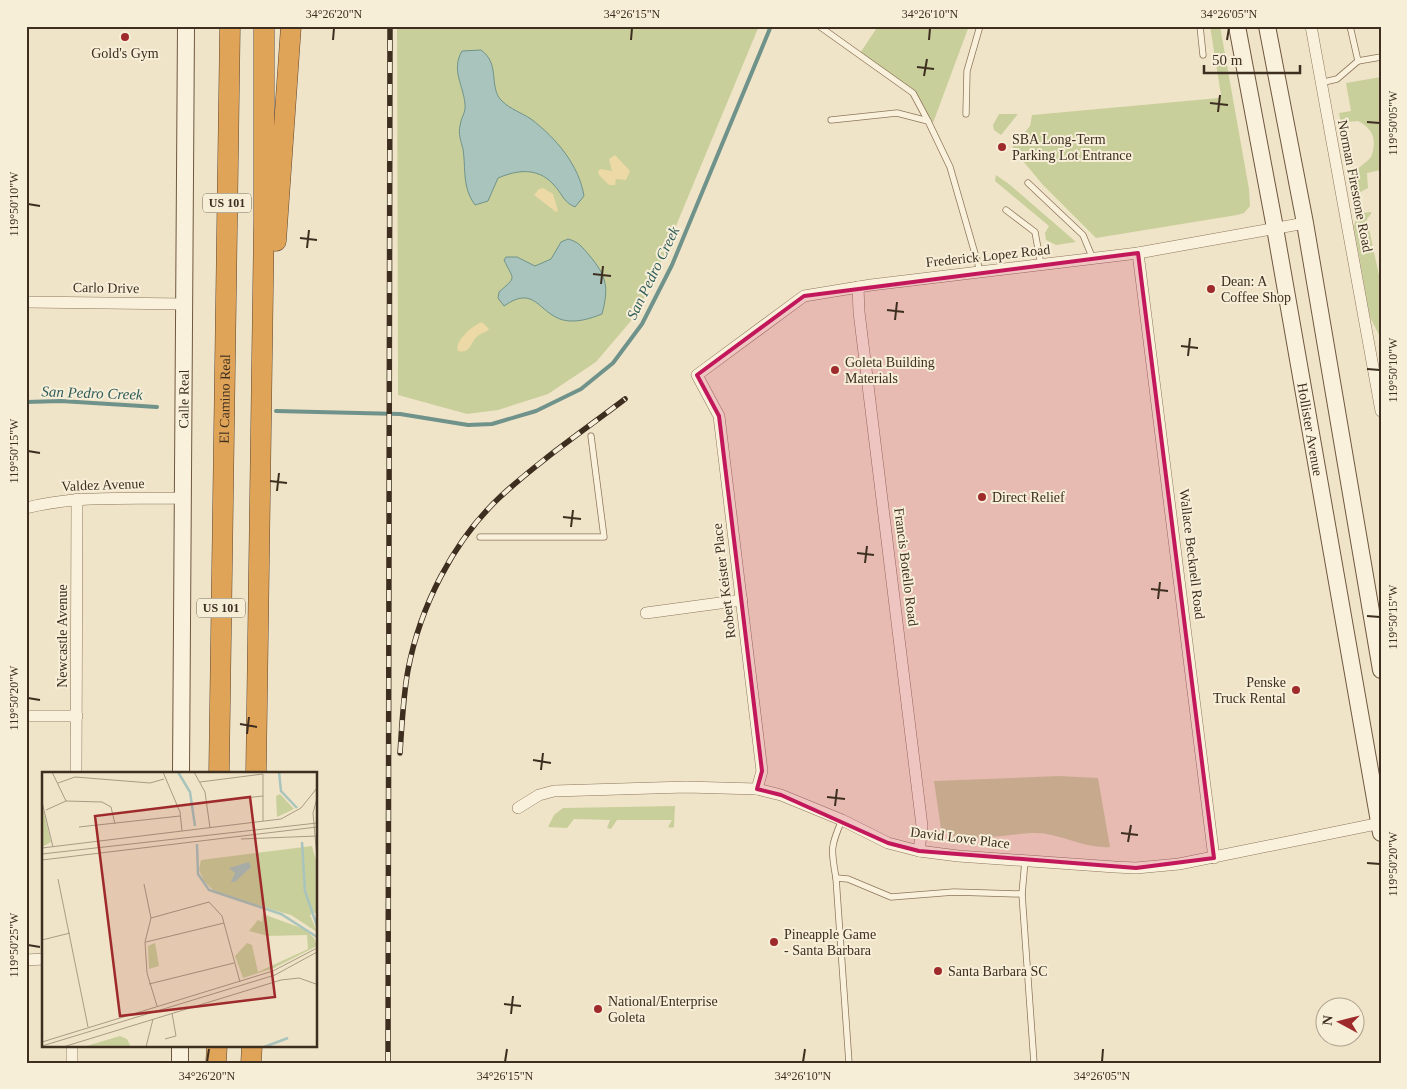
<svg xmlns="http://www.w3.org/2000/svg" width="1407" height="1089" viewBox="0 0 1407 1089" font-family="'Times New Roman',serif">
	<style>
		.green { fill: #c9cf9b }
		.sand { fill: #ecd9a5 }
		.water { fill: #a9c4bc; stroke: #6f938a }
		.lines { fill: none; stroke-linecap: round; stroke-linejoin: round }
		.stream { stroke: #6f938a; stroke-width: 4 }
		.service-casing { stroke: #8d765c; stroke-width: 7 }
		.minor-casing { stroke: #8d765c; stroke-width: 12 }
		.secondary-casing { stroke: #6f573f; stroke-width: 18 }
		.motorway-casing { stroke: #5b4430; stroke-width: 21 }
		.service { stroke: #faf1dc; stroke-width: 5.5 }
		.minor { stroke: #faf1dc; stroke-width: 11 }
		.secondary { stroke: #faf1dc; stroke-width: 16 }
		.motorway { stroke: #e0a458; stroke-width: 20 }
		.rail-casing { stroke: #3d2e20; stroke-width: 5.5 }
		.rail { stroke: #f7eed8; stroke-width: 4; stroke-dasharray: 11; stroke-linecap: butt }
		.marked { fill: #c2185b; fill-opacity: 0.2; stroke: #c2185b; stroke-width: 4; stroke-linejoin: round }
		.ticks { fill: none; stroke: #3d2e20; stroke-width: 2 }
		.poi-dot { fill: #9e2a2b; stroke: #f7eed8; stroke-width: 2 }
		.labels { text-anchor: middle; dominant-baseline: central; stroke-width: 4; stroke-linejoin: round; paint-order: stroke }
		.shield { fill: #f7eed8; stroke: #756857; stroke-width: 1 }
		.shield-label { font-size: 12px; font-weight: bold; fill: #3d2e20 }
		.poi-label { font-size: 14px; fill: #3d2e20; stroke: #f7eed8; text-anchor: start }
		.street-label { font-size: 14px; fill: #3d2e20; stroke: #f7eed8 }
		.water-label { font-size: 15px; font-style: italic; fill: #2f5d5a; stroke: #f7eed8 }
		.inset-river { fill: none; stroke: #a9c4bc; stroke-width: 2.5 }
		.inset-road { fill: none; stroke: #a89b85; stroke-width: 1 }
		.view { fill: #9e2a2b; fill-opacity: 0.15; stroke: #9e2a2b; stroke-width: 2.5 }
		.inset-edge { fill: none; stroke: #3d2e20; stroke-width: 2.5 }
		.neatline { fill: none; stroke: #3d2e20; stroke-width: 2 }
		.ticks-label { font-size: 12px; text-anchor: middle; fill: #3d2e20 }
	</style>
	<rect width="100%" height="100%" fill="#f0e4c8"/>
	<g class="green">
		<path d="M397 26H759L661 262 636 315 596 362 548 394 498 410 467 414 398 395Z"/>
		<path d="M878 26H969L933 123 916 92 860 53Z"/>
		<path d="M1210 26H1220L1249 189 1250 206 1244 213 1237 215 1096 238 1043 185 1012 148 1030 126 1032 115 1219 98 1221 95Z"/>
		<path d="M1381 77V170L1367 173 1368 188 1357 194 1353 191C1346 172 1360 169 1371 157 1377 141 1374 129 1358 121L1341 123 1339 113 1351 111 1346 83Z"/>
		<path d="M999 114H1018L1001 135 994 130 993 125Z"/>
		<path d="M996 175 1009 184 1076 242 1056 245 1046 240 1045 233 1049 226 995 181Z"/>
		<path d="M1371 212V214L1367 219 1381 285V339L1370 317 1354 227C1355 217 1361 212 1371 212Z"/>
		<path d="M1059 776 1098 778 1110 847C1084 849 1060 833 1035 833 1011 833 959 846 941 829L934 781Z"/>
		<path d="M675 806 674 827 672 828 668 827 672 820H617L611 829 607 828 610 820 574 819 567 828 548 827 554 815 563 808Z"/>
	</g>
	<g class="sand">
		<path d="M615 155 630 171 626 180 616 179 615 185H609L599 175 598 171 601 169 612 171 609 159Z"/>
		<path d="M543 188 553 194 558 211 556 212 534 195 539 189Z"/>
		<path d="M482 322 489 329C486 333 483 332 479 335 470 341 472 354 458 351 454 341 473 325 482 322Z"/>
	</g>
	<g class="water">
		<path d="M481 50C501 64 488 88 502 101 510 109 522 113 531 119 556 138 579 165 584 196L575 207C563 202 562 193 553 184 537 167 517 170 498 178L488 201 475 205C462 187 466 170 463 149 461 142 458 133 460 126 461 117 466 113 465 104 463 84 451 70 462 51Z"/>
		<path d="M568 239C579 242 582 247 589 255 607 276 609 288 602 314 589 319 577 323 563 320 538 313 535 284 504 306L498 298 499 292C517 276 514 281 504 260L506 257H517L535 266 551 259 561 242Z"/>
	</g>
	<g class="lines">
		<g class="stream">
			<path d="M26 402 61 401 157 407"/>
			<path d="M276 411 400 414 468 425 492 424 536 411 581 389 613 363 642 324 672 265 771 26"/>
		</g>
		<g class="service-casing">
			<g id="service">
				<path d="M819 26 913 93 928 121"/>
				<path d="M1200 26 1203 55"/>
				<path d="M1350 26 1358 61"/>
				<path d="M1320 83 1337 79 1358 61 1381 57"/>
				<path d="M966 114 967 71 980 26"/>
				<path d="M831 120 897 113 928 121 950 167 980 271"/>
				<path d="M1028 183 1083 235 1093 259"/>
				<path d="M1006 210 1035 232 1041 265"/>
				<path d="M480 537H604L591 436"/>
				<path d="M842 820C830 847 831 850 836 878L849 1063"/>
				<path d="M1025 861 1022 894 1034 1063"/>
				<path d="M836 878 848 879 891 897 954 892 1022 894"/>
			</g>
		</g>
		<g class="minor-casing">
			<g id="minor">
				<path d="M1311 26 1381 411"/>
				<path d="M1138 253 1214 858"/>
				<path d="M858 287 859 312 922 826 919 851"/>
				<path d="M26 302 185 304"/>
				<path d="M26 508C77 495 130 499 182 498"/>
				<path d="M646 613 742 600"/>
				<path d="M26 716H77"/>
				<path d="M76 773 77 499"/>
				<path d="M757 789 762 771 719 416 697 375 804 296 871 285 1138 253 1305 223"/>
				<path d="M518 808 539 795 554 791 686 787 757 789 781 795 842 820 888 843 919 851 958 856 1115 867 1136 868 1179 864 1381 823"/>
				<path d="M26 960 44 959"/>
				<path d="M72 1063V1045"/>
			</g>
		</g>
		<g class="secondary-casing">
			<g id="secondary">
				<path id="s1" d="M1237 26 1275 228 1381 833"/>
				<path d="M1267 26 1305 223 1381 670"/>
				<path id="s2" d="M181 773 186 26"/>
				<path d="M180 1063V1045"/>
			</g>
		</g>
		<g class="motorway-casing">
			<g id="motorway">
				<path d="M276 241 291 26"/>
				<path id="s3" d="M219 773 230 26"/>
				<path d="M256 773 264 220V26"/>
				<path d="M216 1063 217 1045"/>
				<path d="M251 1063 252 1045"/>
			</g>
		</g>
		<use href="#service" class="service"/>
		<use href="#minor" class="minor"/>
		<use href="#secondary" class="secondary"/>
		<use href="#motorway" class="motorway"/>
		<g class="rail-casing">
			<g id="rail">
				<path d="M400 753C402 725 403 697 408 670 420 607 453 541 500 497 539 461 583 431 625 399"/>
				<path d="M388 1063 390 26"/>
			</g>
		</g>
		<use href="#rail" class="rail"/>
	</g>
	<path class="marked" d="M1138 253 1214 858 1136 868 919 851 888 843 781 795 757 789 762 771 719 416 697 375 804 296Z"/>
	<path class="ticks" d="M333 40 334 28M631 40 632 28M929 40 930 28M1227 40 1229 28M917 67 934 69M924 76 927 59M1210 103 1228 105M1218 112 1220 95M1367 122 1380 123M28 204 40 206M300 238 317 240M307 248 309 230M593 274 611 276M601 284 603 266M887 310 904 312M895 320 897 302M1181 346 1198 348M1188 356 1190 338M1367 369 1380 370M28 451 40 453M270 481 287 483M277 491 279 473M563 517 581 519M571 527 573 510M857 553 874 555M865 563 867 546M1151 589 1168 591M1158 599 1160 582M1367 616 1380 617M28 698 40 700M240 724 257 727M247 734 249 717M533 760 551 763M541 770 543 753M827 797 845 799M835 806 837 789M1121 833 1138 835M1128 842 1131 825M1367 863 1380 864M28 945 40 947M504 1004 521 1006M511 1014 513 996M207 1062 209 1049M505 1062 507 1049M803 1062 805 1049M1102 1062 1103 1049"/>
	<g class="poi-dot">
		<circle cx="125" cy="37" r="5"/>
		<circle cx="1002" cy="147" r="5"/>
		<circle cx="1211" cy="289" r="5"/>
		<circle cx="835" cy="370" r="5"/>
		<circle cx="982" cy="497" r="5"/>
		<circle cx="1296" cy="690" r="5"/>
		<circle cx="774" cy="942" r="5"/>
		<circle cx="938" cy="971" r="5"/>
		<circle cx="598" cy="1009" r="5"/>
	</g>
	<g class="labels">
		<g class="shield">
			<rect x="203" y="193.5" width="48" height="19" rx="4"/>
			<rect x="197" y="598.5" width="48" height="19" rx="4"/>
		</g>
		<g class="shield-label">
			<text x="227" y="203">US 101</text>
			<text x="221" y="608">US 101</text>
		</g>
		<g class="poi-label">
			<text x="125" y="53" text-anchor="middle">Gold's Gym</text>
			<text x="1012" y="139">SBA Long-Term<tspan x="1012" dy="16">Parking Lot Entrance</tspan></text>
			<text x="1221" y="281">Dean: A<tspan x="1221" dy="16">Coffee Shop</tspan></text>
			<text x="845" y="362">Goleta Building<tspan x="845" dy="16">Materials</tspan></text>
			<text x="992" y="497">Direct Relief</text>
			<text x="1286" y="682" text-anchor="end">Penske<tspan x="1286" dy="16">Truck Rental</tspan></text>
			<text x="784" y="934">Pineapple Game<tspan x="784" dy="16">- Santa Barbara</tspan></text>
			<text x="948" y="971">Santa Barbara SC</text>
			<text x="608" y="1001">National/Enterprise<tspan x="608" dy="16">Goleta</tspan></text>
		</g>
		<g class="street-label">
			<text transform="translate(1355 186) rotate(79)">Norman Firestone Road</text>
			<text transform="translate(988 256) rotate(-6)">Frederick Lopez Road</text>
			<text transform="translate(106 288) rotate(1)">Carlo Drive</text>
			<text stroke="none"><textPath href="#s2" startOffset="374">Calle Real</textPath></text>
			<text stroke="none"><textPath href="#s3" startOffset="374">El Camino Real</textPath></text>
			<text stroke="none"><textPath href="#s1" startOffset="410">Hollister Avenue</textPath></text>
			<text transform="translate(103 485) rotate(-2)">Valdez Avenue</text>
			<text transform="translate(1192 554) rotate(83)">Wallace Becknell Road</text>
			<text transform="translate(906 567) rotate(83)">Francis Botello Road</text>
			<text transform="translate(724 581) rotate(-97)">Robert Keister Place</text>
			<text transform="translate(62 636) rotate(-90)">Newcastle Avenue</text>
			<text transform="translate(960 838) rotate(7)">David Love Place</text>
		</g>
		<g class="water-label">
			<text transform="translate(653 273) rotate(-64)">San Pedro Creek</text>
			<text transform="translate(92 393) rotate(2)">San Pedro Creek</text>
		</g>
	</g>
	<g transform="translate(42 772)">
		<rect width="275" height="275" fill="#f0e4c8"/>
		<path d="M238 22 252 37 235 45 234 24ZM0 33 9 70 0 75ZM270 74 275 92V140L268 143 275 160 249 143 174 121 162 109 157 98 159 88ZM221 142 262 157 272 166 275 174 232 196 201 206 193 184 205 171 210 173 216 200 266 177 265 163 226 164 207 159 216 148 220 150ZM113 171 117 194 107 197 106 174ZM78 264 85 267 89 275H41Z" fill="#c9cf9b"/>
		<path d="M207 90 209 95 193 110H189L193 101 187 96Z" fill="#a9c4bc"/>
		<path class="inset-river" d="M136 0 148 20 153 54M237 0 239 19 255 36M260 70 263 119 275 154M155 72 156 102 167 118 239 142 275 165M222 275 246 266"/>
		<path class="inset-road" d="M10 0 24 29M121 0 138 40 140 59M152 0 163 20 168 56M221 2V49M158 10 221 2M16 11 33 5 108 11 122 7M275 26 271 41 275 86M0 30 11 75M165 30 221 24M4 38 24 29 60 30 69 35 73 52M275 52V34M37 55 138 44M199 67 275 64M0 76 239 47 259 36 275 16M0 82 275 51M0 88 275 55M16 107 46 255M102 112 109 146 103 170 105 201 115 234M109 146 167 130 180 144 198 210M0 168 28 161M104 170 182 151M107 212 192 191M123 267 134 264 130 241M0 270 231 199 275 176M0 274 233 203 275 180M21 275 239 208 257 206 274 212M104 275 111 247"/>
		<path class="view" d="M208 25 233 225 78 244 53 44Z"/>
		<rect width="275" height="275" class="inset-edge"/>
	</g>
	<rect width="1407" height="1089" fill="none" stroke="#f7eed8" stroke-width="55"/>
	<g transform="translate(1340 1022) rotate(277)"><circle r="24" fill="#f7eed8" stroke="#ada18e"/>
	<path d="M0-4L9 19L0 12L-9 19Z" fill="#9e2a2b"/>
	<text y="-8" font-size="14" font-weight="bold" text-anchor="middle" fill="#3d2e20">N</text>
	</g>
	<path d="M1204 65v8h96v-8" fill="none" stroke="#3d2e20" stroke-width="2.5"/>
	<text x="1212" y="65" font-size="15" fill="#3d2e20" stroke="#f7eed8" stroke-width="4" paint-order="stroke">50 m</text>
	<rect x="28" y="28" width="1352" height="1034" class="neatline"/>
	<g class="ticks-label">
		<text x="334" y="18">34°26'20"N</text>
		<text x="632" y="18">34°26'15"N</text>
		<text x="930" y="18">34°26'10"N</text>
		<text x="1229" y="18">34°26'05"N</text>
		<text transform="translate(1393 123) rotate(-90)" y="4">119°50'05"W</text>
		<text transform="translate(14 204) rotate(-90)" y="4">119°50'10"W</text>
		<text transform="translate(1393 370) rotate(-90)" y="4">119°50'10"W</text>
		<text transform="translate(14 451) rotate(-90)" y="4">119°50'15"W</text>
		<text transform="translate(1393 617) rotate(-90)" y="4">119°50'15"W</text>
		<text transform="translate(14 698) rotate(-90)" y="4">119°50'20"W</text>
		<text transform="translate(1393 864) rotate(-90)" y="4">119°50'20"W</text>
		<text transform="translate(14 945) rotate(-90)" y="4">119°50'25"W</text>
		<text x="207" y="1080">34°26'20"N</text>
		<text x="505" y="1080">34°26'15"N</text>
		<text x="803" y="1080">34°26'10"N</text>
		<text x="1102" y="1080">34°26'05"N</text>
	</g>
</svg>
